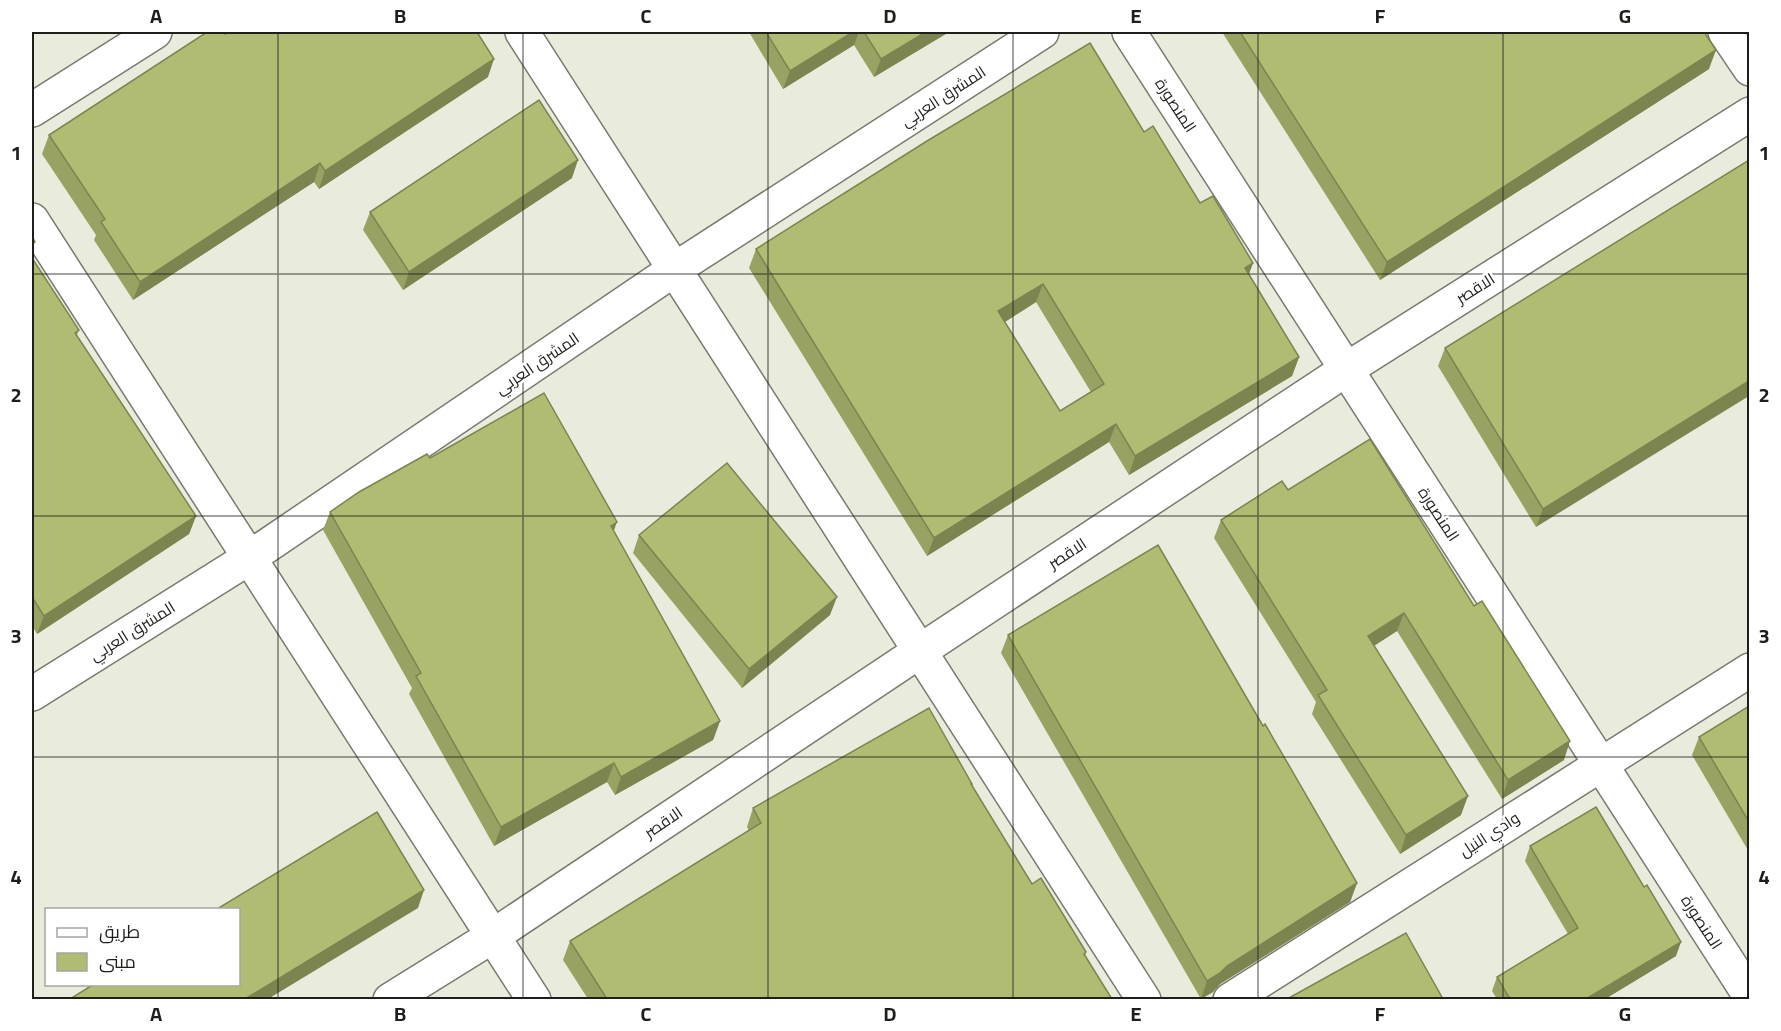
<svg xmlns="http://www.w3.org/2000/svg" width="1781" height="1031" viewBox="0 0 1781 1031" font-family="Georgia,Cairo,serif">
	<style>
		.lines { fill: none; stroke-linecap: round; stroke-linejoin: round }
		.minor-casing { stroke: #787a6e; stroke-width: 36 }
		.minor { stroke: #fff; stroke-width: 33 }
		.wall { fill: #98a263; fill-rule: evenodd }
		.shaded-wall { fill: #7c8450 }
		.building { fill: #b1bc73; stroke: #7c8450; stroke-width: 1.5; fill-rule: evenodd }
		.grid { fill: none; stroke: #1e1f1a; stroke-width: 1.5; stroke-opacity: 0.55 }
		.labels { text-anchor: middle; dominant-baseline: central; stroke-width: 5; stroke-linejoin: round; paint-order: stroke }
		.street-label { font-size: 16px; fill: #1e1f1a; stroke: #fff }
		.neatline { fill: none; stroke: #1e1f1a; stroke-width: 2 }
		.grid-label { font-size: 20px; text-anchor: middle; font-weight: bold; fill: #1e1f1a }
	</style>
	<rect width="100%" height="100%" fill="#e9ecdd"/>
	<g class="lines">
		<g class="minor-casing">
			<g id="minor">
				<path d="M522 32 1144 1000"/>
				<path d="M1129 32 1750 996"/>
				<path d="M1725 32 1750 69"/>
				<path d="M32 110 155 32"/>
				<path d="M32 220 534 1000"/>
				<path d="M32 694 249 558 675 269 1042 32"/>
				<path d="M390 1000 493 936 920 651 1347 369 1750 114"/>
				<path d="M1230 1000 1750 670"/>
			</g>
		</g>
		<use href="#minor" class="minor"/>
	</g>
	<g class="wall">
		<path d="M749 32H949L874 77 854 45 783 89Z"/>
		<path d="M1222 32H1704L1709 69 1380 280Z"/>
		<path d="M225 34 488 77 319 189 314 182 133 300 94 240 96 235 42 154 49 135Z"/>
		<path d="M1144 132 1200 203 1253 263 1249 274 1299 357 1292 376 1129 475 1109 442 927 556 749 268 756 249ZM1036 302 1091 392 1060 411 1005 322Z"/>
		<path d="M1749 160 1536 527 1438 366 1445 348Z"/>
		<path d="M572 178 403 290 363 230 370 212Z"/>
		<path d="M32 258 79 330 77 335 196 516 189 534 37 634 32 625Z"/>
		<path d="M430 458 614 531 720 721 713 740 615 795 607 782 494 846 409 694 412 688 323 530 330 512Z"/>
		<path d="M1288 490 1564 760 1502 799 1397 631 1374 646 1461 815 1400 854 1312 714 1316 702 1214 538 1221 520Z"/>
		<path d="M639 535 830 615 742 688 633 553Z"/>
		<path d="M1008 635 1263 726 1357 883 1350 902 1220 984 1213 992 1201 999 1001 653Z"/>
		<path d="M1749 706V852L1692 755 1699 737Z"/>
		<path d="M972 784 971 785 1032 884 1086 952 1085 956 1112 999H588L563 960 570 941 749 831 747 827 753 808Z"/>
		<path d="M1530 846 1676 956 1605 999H1497L1492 991 1497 977 1568 934 1525 861Z"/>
	</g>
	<g class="shaded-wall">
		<path d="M853 32H859L854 45 783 89 790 71Z"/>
		<path d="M926 32H949L874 77 881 59Z"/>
		<path d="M1716 50 1709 69 1380 280 1387 262Z"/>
		<path d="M494 59 488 77 319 189 325 171Z"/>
		<path d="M578 160 572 178 403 290 409 272Z"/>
		<path d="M320 163 314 182 133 300 140 282Z"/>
		<path d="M1253 263 1246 281 1245 268Z"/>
		<path d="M1043 284 1036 302 992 330 998 311Z"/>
		<path d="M1299 357 1292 376 1129 475 1135 456Z"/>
		<path d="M1749 381V396L1536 527 1543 509Z"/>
		<path d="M1116 424 1109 442 927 556 934 538Z"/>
		<path d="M196 516 189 534 37 634 44 616Z"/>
		<path d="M617 522 610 541 611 526Z"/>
		<path d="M837 597 830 615 742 688 749 669Z"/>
		<path d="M1404 613 1397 631 1361 654 1368 636Z"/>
		<path d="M720 721 713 740 615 795 621 777Z"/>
		<path d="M1570 741 1564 760 1502 799 1508 780Z"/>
		<path d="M614 763 607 782 494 846 501 827Z"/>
		<path d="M1468 796 1461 815 1400 854 1406 835Z"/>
		<path d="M1357 883 1350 902 1220 984 1213 992 1201 999 1207 981 1227 966Z"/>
		<path d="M424 890 418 908 268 999H245Z"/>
		<path d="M1681 942 1676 956 1605 999H1586Z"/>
	</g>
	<g class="building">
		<path d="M207 32H224L225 34 229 32H477L494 59 325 171 320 163 140 282 101 222 105 219 49 135Z"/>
		<path d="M766 32H853L790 71Z"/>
		<path d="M864 32H926L881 59Z"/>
		<path d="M1240 32H1704L1716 50 1387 262Z"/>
		<path d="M1090 43 1144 132 1153 126 1200 203 1213 196 1253 263 1245 268 1299 357 1135 456 1116 424 934 538 756 249 927 141ZM1043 284 1104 384 1060 411 998 311Z"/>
		<path d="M539 100 578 160 409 272 370 212Z"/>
		<path d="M1749 160V381L1543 509 1445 348Z"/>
		<path d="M32 236 35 242 32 244Z"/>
		<path d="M32 258 79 330 75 333 196 516 44 616 32 597Z"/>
		<path d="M544 393 617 522 611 526 720 721 621 777 614 763 501 827 416 676 421 673 330 512 359 492 427 454 430 458Z"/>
		<path d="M1370 439 1474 606 1482 601 1570 741 1508 780 1404 613 1368 636 1468 796 1406 835 1318 695 1327 690 1221 520 1282 481 1288 490Z"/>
		<path d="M727 463 837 597 749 669 639 535Z"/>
		<path d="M1158 545 1263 726 1265 724 1357 883 1227 966 1220 973 1207 981 1008 635Z"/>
		<path d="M1749 706V822L1699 737Z"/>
		<path d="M929 708 972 784H971L1032 884 1041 878 1086 952 1084 954 1112 999H607L570 941 761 823 753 808Z"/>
		<path d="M1596 807 1644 887 1647 885 1681 942 1586 999H1510L1497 977 1578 928 1530 846Z"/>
		<path d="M377 812 424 890 245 999H70L94 984H238V909H217Z"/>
		<path d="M1406 933 1443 999H1287Z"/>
	</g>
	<path class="grid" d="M278 32V1000M523 32V1000M768 32V1000M1013 32V1000M1258 32V1000M1503 32V1000M32 274H1750M32 516H1750M32 757H1750"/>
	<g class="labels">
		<g class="street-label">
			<text transform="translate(943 96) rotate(-33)">المشرق العربي</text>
			<text transform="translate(1176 105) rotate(57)">المنصورة</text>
			<text transform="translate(1475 288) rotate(-32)">الاقصر</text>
			<text transform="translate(537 363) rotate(-34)">المشرق العربي</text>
			<text transform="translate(1439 514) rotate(57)">المنصورة</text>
			<text transform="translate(1067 553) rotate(-33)">الاقصر</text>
			<text transform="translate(132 631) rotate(-32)">المشرق العربي</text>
			<text transform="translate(663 822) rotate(-34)">الاقصر</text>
			<text transform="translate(1489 834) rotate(-33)">وادي النيل</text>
			<text transform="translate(1702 922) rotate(57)">المنصورة</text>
		</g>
	</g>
	<rect width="1781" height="1031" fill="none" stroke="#ffffff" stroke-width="66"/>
	<rect x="45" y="908" width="195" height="78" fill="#ffffff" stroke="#a5a5a3" stroke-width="1.5"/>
	<rect x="57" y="928" width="30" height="9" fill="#ffffff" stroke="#a5a5a3" stroke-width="1.5"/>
	<text x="99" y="938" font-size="18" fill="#1e1f1a">طريق</text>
	<rect x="57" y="953" width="30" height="18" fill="#b1bc73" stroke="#a5a5a3" stroke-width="1.5"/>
	<text x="99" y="968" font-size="18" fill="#1e1f1a">مبنى</text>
	<rect x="33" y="33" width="1715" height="965" class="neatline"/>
	<g class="grid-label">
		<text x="156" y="23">A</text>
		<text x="400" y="23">B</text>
		<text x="646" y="23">C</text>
		<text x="890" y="23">D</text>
		<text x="1136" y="23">E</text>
		<text x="1380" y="23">F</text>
		<text x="1625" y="23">G</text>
		<text x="16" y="160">1</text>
		<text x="1764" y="160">1</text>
		<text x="16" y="402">2</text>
		<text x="1764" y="402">2</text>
		<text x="16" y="643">3</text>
		<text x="1764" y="643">3</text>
		<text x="16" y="884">4</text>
		<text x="1764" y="884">4</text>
		<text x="156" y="1021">A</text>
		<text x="400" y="1021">B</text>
		<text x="646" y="1021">C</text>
		<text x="890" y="1021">D</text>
		<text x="1136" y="1021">E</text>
		<text x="1380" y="1021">F</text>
		<text x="1625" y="1021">G</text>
	</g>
</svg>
